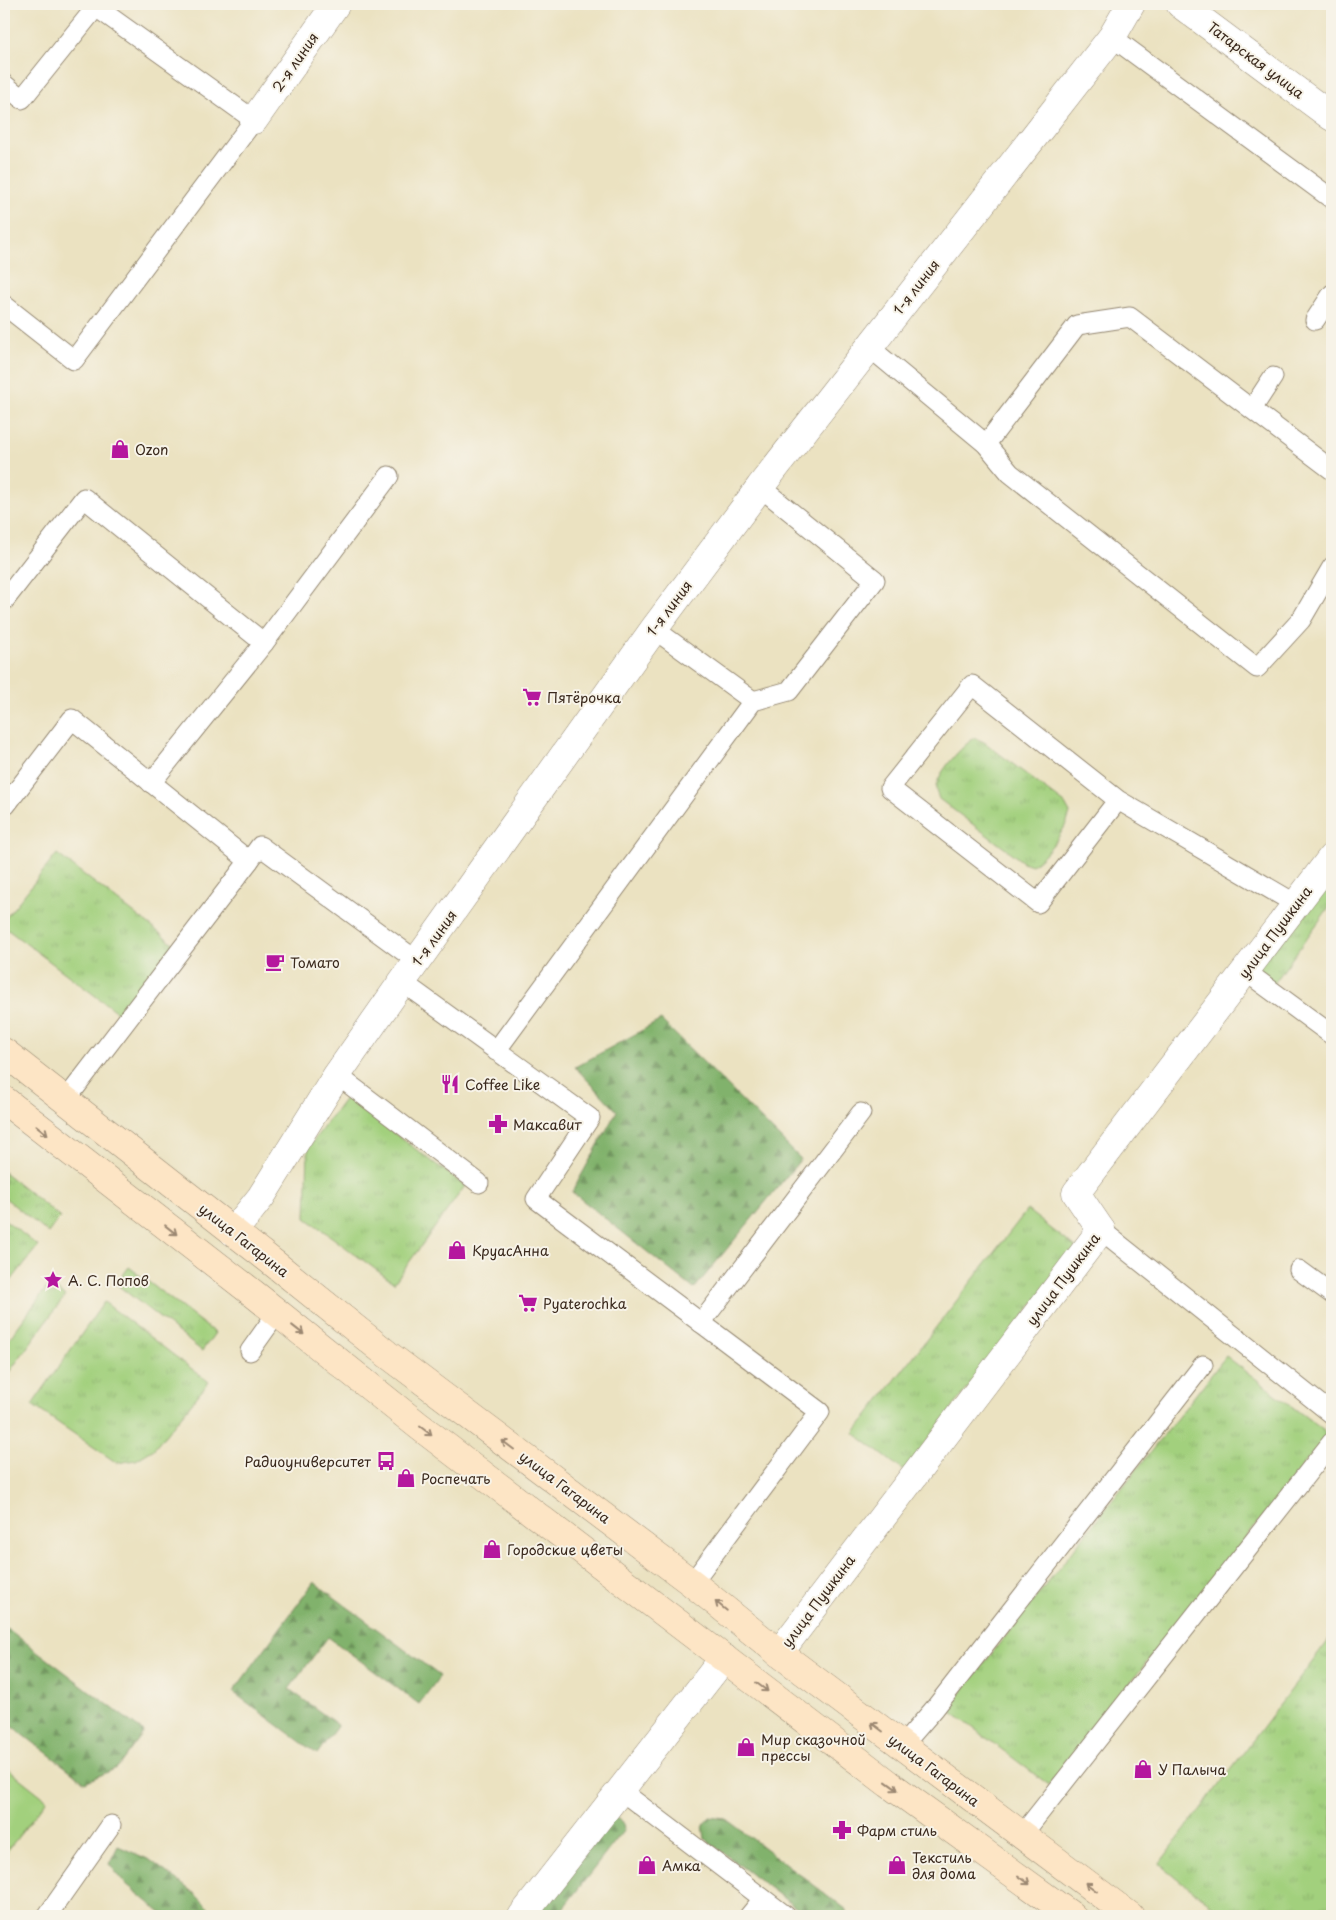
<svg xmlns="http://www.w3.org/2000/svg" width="1336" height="1920" viewBox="0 0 1336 1920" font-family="'Playpen Sans',sans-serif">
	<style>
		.grass { fill: url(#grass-tufts); stroke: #6e7d4e }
		.forest { fill: url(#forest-firs); stroke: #5e6e45 }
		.garden { fill: #a2d07d; stroke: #6e7d4e }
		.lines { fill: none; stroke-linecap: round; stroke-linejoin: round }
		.service-casing { stroke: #938670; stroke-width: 21 }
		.pedestrian-casing { stroke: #938670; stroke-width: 29 }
		.minor-casing { stroke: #938670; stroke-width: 29 }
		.tertiary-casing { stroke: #938670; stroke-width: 29 }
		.secondary-casing { stroke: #938670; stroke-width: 29 }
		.service { stroke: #fff; stroke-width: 19 }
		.pedestrian { stroke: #fff; stroke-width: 28 }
		.minor { stroke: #fff; stroke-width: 28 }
		.tertiary { stroke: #fff; stroke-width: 28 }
		.secondary { stroke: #fde5c5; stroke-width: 28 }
		.oneway { stroke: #9c8872 }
		.labels { text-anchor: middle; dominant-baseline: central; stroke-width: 4; stroke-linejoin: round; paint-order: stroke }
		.street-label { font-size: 14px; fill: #3b2a1e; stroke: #f7f3e8 }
		.poi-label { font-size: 14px; fill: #3b2a1e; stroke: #f7f3e8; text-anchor: start }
	</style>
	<defs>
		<pattern id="grass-tufts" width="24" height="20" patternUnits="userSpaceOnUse" patternTransform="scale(1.25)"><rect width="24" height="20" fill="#a2d07d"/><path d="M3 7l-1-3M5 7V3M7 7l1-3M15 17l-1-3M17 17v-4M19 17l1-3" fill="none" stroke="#8cb36c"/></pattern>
		<pattern id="forest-firs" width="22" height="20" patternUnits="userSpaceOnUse" patternTransform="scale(1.25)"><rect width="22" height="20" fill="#81b26c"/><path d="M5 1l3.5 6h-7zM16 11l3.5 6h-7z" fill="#6b9158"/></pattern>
	</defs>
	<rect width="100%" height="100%" fill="#f7f3e8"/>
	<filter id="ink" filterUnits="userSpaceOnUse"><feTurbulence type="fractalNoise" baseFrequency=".02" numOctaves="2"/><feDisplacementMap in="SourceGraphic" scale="10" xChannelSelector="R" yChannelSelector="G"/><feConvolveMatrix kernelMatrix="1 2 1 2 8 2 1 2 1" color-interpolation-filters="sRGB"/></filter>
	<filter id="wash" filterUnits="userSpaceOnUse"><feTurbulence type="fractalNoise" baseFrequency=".0096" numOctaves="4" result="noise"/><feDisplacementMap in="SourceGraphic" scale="20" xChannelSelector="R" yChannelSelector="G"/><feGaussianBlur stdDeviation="1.12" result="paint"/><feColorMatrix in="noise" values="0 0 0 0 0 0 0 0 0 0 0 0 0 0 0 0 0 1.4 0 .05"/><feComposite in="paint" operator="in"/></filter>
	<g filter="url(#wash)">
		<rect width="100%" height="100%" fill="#ebe2c1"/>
		<g class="grass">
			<path d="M975 738 984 742 1065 804 1070 813C1066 830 1047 855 1032 865L1023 862 939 799C938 795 935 791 936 787 937 774 963 744 975 738Z"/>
			<path d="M57 854 174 944 122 1016 4 927V920Z"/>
			<path d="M1332 857V903L1270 989 1245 971Z"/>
			<path d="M346 1097 465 1186 394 1283 306 1218 308 1148Z"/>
			<path d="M4 1172 60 1217 48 1233 4 1197Z"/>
			<path d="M1027 1210 1076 1248 904 1471 854 1433Z"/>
			<path d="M4 1219 38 1246 4 1290Z"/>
			<path d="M129 1267 215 1333 202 1351 116 1284Z"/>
			<path d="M49 1284 65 1296 7 1375 4 1372V1346Z"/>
			<path d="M104 1302 209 1382 154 1449 136 1460 117 1463 32 1405Z"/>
			<path d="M1226 1356 1328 1434 1049 1785 948 1709Z"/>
			<path d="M1332 1636V1902L1322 1916H1225L1159 1864Z"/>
		</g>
		<g class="forest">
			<path d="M661 1020 801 1159 694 1289 572 1192 617 1111 575 1067Z"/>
			<path d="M314 1582 440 1676 419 1704 328 1637 289 1689 338 1725 317 1754 233 1692Z"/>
			<path d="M4 1626 144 1732 117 1768 85 1782 4 1720Z"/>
			<path d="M614 1816 623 1822 624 1830 557 1916H531Z"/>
			<path d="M710 1817 726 1819 847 1910 848 1916H807L705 1839 703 1825Z"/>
			<path d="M118 1846 150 1860 195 1894 217 1916H165L125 1883 109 1864Z"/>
		</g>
		<path class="garden" d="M4 1766 47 1800 4 1855Z"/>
	</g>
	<g filter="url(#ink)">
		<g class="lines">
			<g class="service-casing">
				<g id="service">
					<path d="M1112 37 1332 199"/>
					<path d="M4 84 22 99 96 7 254 120 74 360 4 305"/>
					<path d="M1315 320 1332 294"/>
					<path d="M869 347 986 444 1010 473 1257 668 1301 620 1332 567"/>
					<path d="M1252 409 1273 377"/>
					<path d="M986 444 1077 325 1130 317 1332 470"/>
					<path d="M4 601 84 498 264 643"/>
					<path d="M654 629 753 701"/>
					<path d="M151 783 264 643 389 476"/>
					<path d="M1118 800 972 685 890 788 1038 903 1118 800 1296 904"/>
					<path d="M4 803 6 805 72 719 249 861 65 1101"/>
					<path d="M249 861 260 846 417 961"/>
					<path d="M1245 971 1332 1035"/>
					<path d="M402 982 590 1118 536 1199 820 1412 692 1583"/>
					<path d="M496 1051 753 701 789 691 875 580 760 487"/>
					<path d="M337 1075 479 1183"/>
					<path d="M1101 1230 1332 1414"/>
					<path d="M1299 1270 1332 1294"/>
					<path d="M701 1323 861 1113"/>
					<path d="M250 1351 277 1313"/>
					<path d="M902 1746 935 1708 1203 1365"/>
					<path d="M620 1790 786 1916"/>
					<path d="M1022 1835 1332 1442"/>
					<path d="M47 1916 111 1825"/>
					<path d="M749 1916 763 1899"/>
				</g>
			</g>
			<g class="pedestrian-casing">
				<path id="pedestrian" d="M779 1653 1101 1230"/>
			</g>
			<g class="minor-casing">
				<g id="minor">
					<path d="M254 120 336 4"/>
					<path d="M1101 1230 1076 1193 1332 857"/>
					<path d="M233 1232 261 1197 337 1075 402 982 654 629 760 487 1112 37 1131 4"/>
					<path d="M522 1916 724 1658"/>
				</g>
			</g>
			<g class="tertiary-casing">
				<path id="tertiary" d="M1180 4 1332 117"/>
			</g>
			<g class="secondary-casing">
				<g id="secondary">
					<path d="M4 1052 276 1265 387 1354 692 1583 779 1653 1130 1916"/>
					<path d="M4 1100 254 1294 419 1426 889 1784 1072 1916"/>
				</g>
			</g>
			<use href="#service" class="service"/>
			<use href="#pedestrian" class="pedestrian"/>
			<use href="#minor" class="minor"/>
			<use href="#tertiary" class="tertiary"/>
			<use href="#secondary" class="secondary"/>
		</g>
		<defs><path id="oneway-shaft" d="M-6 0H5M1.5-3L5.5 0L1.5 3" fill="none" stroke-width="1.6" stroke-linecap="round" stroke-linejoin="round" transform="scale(1.25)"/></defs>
		<g class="oneway">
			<use href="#oneway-shaft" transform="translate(42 1130) rotate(38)"/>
			<use href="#oneway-shaft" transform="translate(171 1230) rotate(38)"/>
			<use href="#oneway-shaft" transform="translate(298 1330) rotate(38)"/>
			<use href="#oneway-shaft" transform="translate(426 1431) rotate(37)"/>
			<use href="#oneway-shaft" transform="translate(508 1445) rotate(-143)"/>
			<use href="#oneway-shaft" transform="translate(721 1606) rotate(-141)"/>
			<use href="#oneway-shaft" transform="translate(762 1687) rotate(37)"/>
			<use href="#oneway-shaft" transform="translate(877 1727) rotate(-143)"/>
			<use href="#oneway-shaft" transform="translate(892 1786) rotate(36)"/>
			<use href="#oneway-shaft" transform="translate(1024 1880) rotate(37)"/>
			<use href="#oneway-shaft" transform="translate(1091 1887) rotate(-143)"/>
		</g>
	</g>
	<defs>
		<g id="shop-bare" transform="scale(1.5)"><path d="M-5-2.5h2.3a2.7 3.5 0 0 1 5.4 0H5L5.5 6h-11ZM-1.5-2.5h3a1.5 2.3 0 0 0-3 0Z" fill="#b5179e" stroke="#f7f3e8" stroke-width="2.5" paint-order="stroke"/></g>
		<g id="supermarket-bare" transform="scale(1.5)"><path d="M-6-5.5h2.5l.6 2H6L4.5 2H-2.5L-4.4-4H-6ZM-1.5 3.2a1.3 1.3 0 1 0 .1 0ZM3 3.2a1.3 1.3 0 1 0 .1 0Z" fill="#b5179e" stroke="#f7f3e8" stroke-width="2.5" paint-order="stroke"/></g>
		<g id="cafe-bare" transform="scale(1.5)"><path d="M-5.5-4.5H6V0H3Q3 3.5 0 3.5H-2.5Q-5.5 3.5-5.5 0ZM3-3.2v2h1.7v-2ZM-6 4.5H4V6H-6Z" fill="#b5179e" stroke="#f7f3e8" stroke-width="2.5" paint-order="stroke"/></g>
		<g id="restaurant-bare" transform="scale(1.5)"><path d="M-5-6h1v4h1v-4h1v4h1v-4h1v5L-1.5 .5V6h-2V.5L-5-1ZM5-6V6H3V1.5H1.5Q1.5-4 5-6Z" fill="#b5179e" stroke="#f7f3e8" stroke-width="2.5" paint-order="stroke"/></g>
		<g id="pharmacy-bare" transform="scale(1.5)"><path d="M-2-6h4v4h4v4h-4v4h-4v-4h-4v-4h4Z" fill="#b5179e" stroke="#f7f3e8" stroke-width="2.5" paint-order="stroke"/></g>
		<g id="sight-bare" transform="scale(1.5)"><path d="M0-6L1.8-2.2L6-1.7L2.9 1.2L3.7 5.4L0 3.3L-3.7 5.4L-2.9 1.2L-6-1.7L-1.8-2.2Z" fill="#b5179e" stroke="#f7f3e8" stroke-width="2.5" paint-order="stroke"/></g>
		<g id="bus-bare" transform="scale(1.5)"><path d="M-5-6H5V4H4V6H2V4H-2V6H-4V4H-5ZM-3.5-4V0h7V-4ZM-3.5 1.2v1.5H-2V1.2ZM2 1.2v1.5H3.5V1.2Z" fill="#b5179e" stroke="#f7f3e8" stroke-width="2.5" paint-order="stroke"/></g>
	</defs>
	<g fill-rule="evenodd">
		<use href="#shop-bare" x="120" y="449"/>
		<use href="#supermarket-bare" x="532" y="697"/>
		<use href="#cafe-bare" x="275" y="962"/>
		<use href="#restaurant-bare" x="450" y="1084"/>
		<use href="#pharmacy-bare" x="498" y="1124"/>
		<use href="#shop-bare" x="457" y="1250"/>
		<use href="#sight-bare" x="53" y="1280"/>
		<use href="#supermarket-bare" x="528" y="1303"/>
		<use href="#bus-bare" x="386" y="1461"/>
		<use href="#shop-bare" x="406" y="1478"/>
		<use href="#shop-bare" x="492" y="1549"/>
		<use href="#shop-bare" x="746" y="1747"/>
		<use href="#shop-bare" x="1143" y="1769"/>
		<use href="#pharmacy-bare" x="842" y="1830"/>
		<use href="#shop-bare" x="647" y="1865"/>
		<use href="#shop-bare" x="897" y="1865"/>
	</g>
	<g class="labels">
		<g class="street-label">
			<text transform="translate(1256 60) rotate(37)">Татарская улица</text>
			<text transform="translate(295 62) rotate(-55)">2-я линия</text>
			<text transform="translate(916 287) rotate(-52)">1-я линия</text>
			<text transform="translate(669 608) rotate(-53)">1-я линия</text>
			<text transform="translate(1275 932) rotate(-53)">улица Пушкина</text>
			<text transform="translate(434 938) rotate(-54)">1-я линия</text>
			<text transform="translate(244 1240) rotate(38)">улица Гагарина</text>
			<text transform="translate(1063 1279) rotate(-53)">улица Пушкина</text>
			<text transform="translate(565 1487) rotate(37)">улица Гагарина</text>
			<text transform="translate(818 1601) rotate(-53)">улица Пушкина</text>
			<text transform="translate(934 1770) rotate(37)">улица Гагарина</text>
		</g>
		<g class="poi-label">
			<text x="135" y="449">Ozon</text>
			<text x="547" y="697">Пятёрочка</text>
			<text x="290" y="962">Томато</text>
			<text x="465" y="1084">Coffee Like</text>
			<text x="513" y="1124">Максавит</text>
			<text x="472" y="1250">КруасАнна</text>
			<text x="68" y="1280">А. С. Попов</text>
			<text x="543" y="1303">Pyaterochka</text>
			<text x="371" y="1461" text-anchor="end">Радиоуниверситет</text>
			<text x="421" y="1478">Роспечать</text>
			<text x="507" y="1549">Городские цветы</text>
			<text x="761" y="1739">Мир сказочной<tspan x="761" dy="16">прессы</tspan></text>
			<text x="1158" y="1769">У Палыча</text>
			<text x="857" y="1830">Фарм стиль</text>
			<text x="912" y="1857">Текстиль<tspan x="912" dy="16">для дома</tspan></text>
			<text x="662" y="1865">Амка</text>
		</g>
	</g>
	<rect width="1336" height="1920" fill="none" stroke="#f7f3e8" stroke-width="20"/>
</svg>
